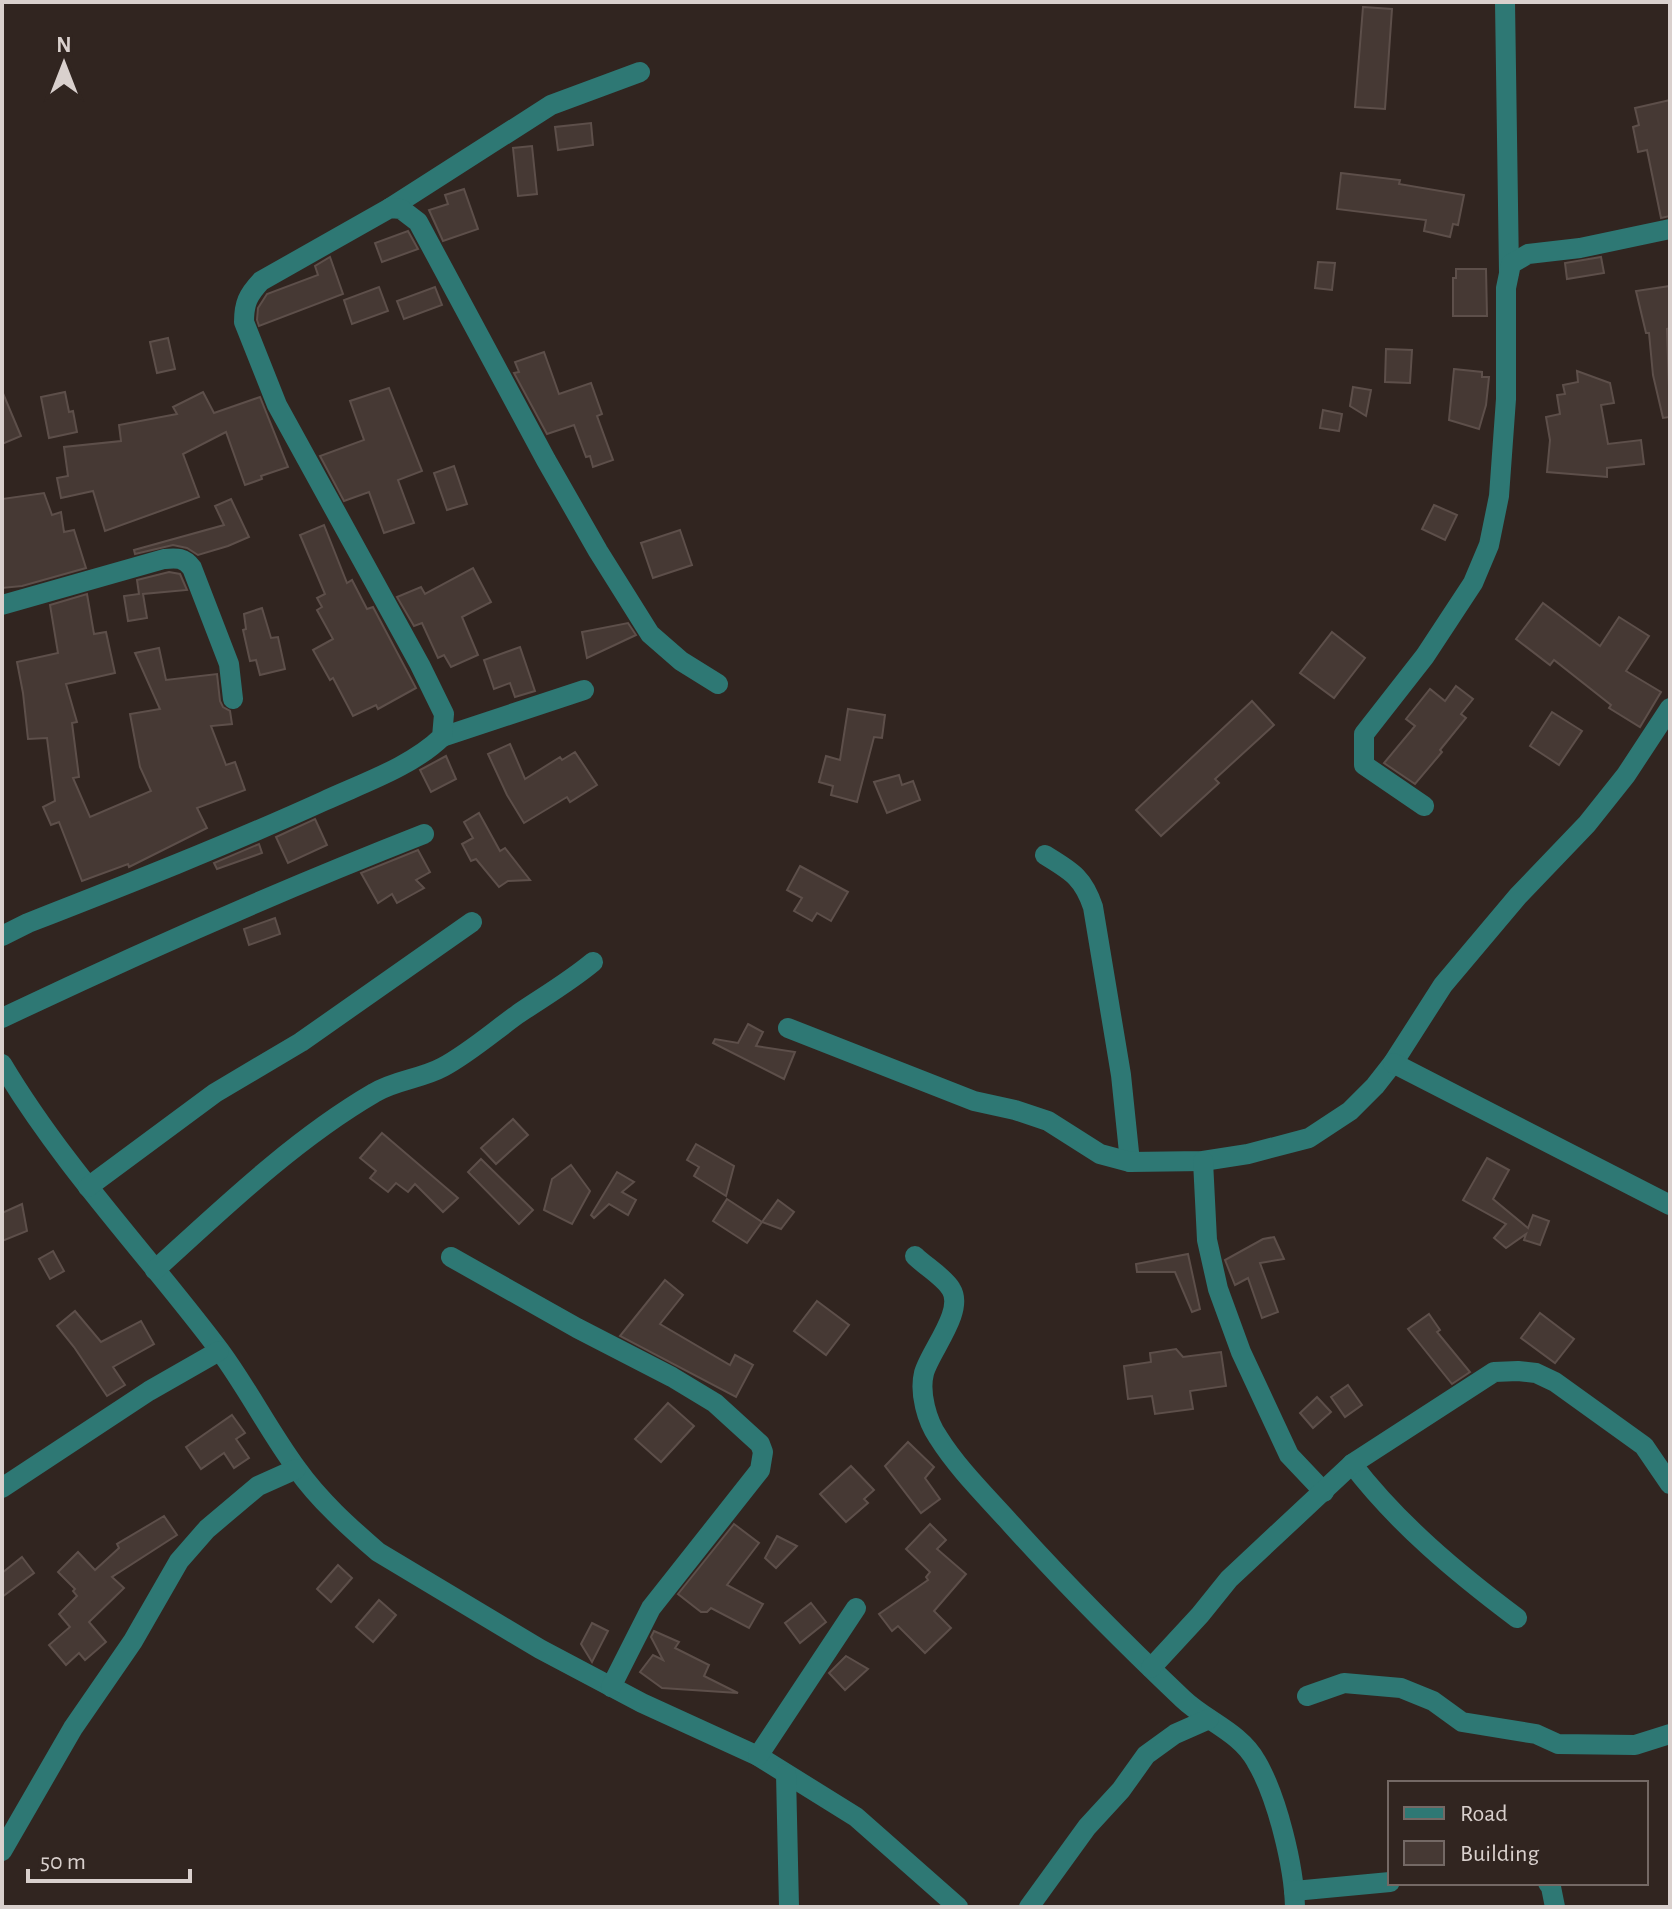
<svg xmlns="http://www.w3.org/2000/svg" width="1672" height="1909" viewBox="0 0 1672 1909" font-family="'Alegreya Sans',sans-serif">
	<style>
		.building { fill: #463934; stroke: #5d4f4a; stroke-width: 2 }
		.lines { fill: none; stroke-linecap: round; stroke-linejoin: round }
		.minor { stroke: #2e7874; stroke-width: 20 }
	</style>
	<rect width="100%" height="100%" fill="#312520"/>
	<g class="building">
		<path d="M1363 7 1392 9 1385 109 1355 107Z"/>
		<path d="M1670 100V216L1661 218 1647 150 1638 152 1633 127 1639 125 1635 108Z"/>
		<path d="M591 123 593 145 558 150 555 127Z"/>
		<path d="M532 146 537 194 518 196 513 148Z"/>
		<path d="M1341 173 1400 180 1399 184 1464 195 1458 225 1453 224 1450 237 1424 231 1426 220 1337 209Z"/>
		<path d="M464 189 478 229 443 241 429 210 448 204 445 195Z"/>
		<path d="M408 231 418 249 382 262 375 243Z"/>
		<path d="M330 257 343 294 259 326 257 320 258 308 267 294 318 275 315 266Z"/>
		<path d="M1601 257 1604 273 1567 279 1565 263Z"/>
		<path d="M1318 262 1335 263 1332 290 1315 288Z"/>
		<path d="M1456 269H1486L1487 316H1453V278H1456Z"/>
		<path d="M1670 286V328L1667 329 1670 417 1663 418 1653 375 1649 333H1646L1636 291Z"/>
		<path d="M379 287 388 311 352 324 344 300Z"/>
		<path d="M435 287 442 305 404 319 397 301Z"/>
		<path d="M168 338 175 369 157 373 150 342Z"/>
		<path d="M1386 349 1412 350 1410 383 1385 382Z"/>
		<path d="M544 352 559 394 591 383 602 414 597 416 613 460 593 467 590 456 586 457 574 425 547 434 514 373 519 372 515 362Z"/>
		<path d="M1454 369 1482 372V377H1489L1486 405 1479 429 1449 420Z"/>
		<path d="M1577 371 1610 383 1614 403 1601 405 1608 444 1641 440 1644 464 1607 468V477L1547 472 1550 440 1546 417 1560 414 1557 395 1565 394 1563 385 1578 382Z"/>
		<path d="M1353 387 1371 390 1366 416 1350 406Z"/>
		<path d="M389 388 422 471 398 480 414 523 384 533 369 492 344 501 320 456 364 440 350 401Z"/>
		<path d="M2 391 21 436 2 444Z"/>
		<path d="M65 392 69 412 73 411 77 432 49 438 41 397Z"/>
		<path d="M203 392 214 413 260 397 288 467 261 476 262 479 245 485 226 432 183 454 199 497 105 531 93 491 61 498 57 478 68 476 64 447 121 441 119 425 177 414 173 407Z"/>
		<path d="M1323 410 1342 414 1339 431 1320 428Z"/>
		<path d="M454 466 467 504 447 510 434 473Z"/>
		<path d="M44 493 52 515 61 512 64 532 74 530 86 568 22 586 2 588V499Z"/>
		<path d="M231 499 249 537 228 546 198 555 187 548 173 545 135 554 134 550 224 525 215 506Z"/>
		<path d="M1434 505 1457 515 1445 540 1422 529Z"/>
		<path d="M324 525 347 583 352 580 367 609 373 607 416 688 378 709 376 705 353 716 333 678 330 680 313 650 333 639 317 610 322 607 317 598 325 594 300 535Z"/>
		<path d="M680 530 692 565 653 578 641 543Z"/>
		<path d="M473 568 491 602 462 617 478 655 451 667 444 655 438 658 422 623 414 626 397 597 421 587 425 594Z"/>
		<path d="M169 572 180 574 187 590 143 594 147 618 128 621 124 596 139 594 137 580Z"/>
		<path d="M87 594 94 634 106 632 115 673 66 684 77 722 72 723 79 777 73 778 90 817 151 791 140 767 130 714 160 709 135 653 159 648 166 680 217 674 220 701 223 707 230 711 232 724 211 726 226 765 235 762 245 790 197 808 207 828 129 867 128 864 82 881 59 822 51 825 43 807 55 801 47 738 28 739 23 693 17 662 58 653 50 605Z"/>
		<path d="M1543 603 1600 646 1619 617 1649 636 1626 671 1661 692 1640 727 1609 708 1611 705 1554 660 1550 665 1516 639Z"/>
		<path d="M262 608 271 638 278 637 285 669 260 675 256 660 250 661 243 630 246 629 244 614Z"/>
		<path d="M628 623 636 635 587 658 582 632Z"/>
		<path d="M1332 632 1365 658 1334 698 1300 673Z"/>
		<path d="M520 647 535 691 515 697 510 683 494 689 484 660Z"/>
		<path d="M1456 686 1473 699 1461 714 1466 718 1440 750 1442 752 1415 784 1384 763 1415 726 1406 719 1430 689 1445 701Z"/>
		<path d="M1252 701 1274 725 1215 779 1219 783 1161 836 1136 810Z"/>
		<path d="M848 709 885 715 882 738 874 737 857 802 831 795 833 786 819 782 826 756 840 760Z"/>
		<path d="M1552 712 1582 731 1559 765 1530 746Z"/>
		<path d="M510 744 525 779 560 757 562 760 575 752 597 785 570 802 567 797 524 823 507 795 488 754Z"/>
		<path d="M446 756 456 779 431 792 420 770Z"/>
		<path d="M899 775 902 785 913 781 920 800 887 813 874 782Z"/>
		<path d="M479 813 500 851 505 848 530 880 508 881 499 887 476 859 471 861 462 844 473 838 464 822Z"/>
		<path d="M315 819 327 845 288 863 276 837Z"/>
		<path d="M259 844 262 853 217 869 214 863Z"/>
		<path d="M418 850 430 872 416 880 424 888 397 903 392 894 378 903 361 873Z"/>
		<path d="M800 866 848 892 831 921 817 913 812 921 794 911 802 898 787 890Z"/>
		<path d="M275 918 280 934 249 945 244 929Z"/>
		<path d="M748 1024 763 1032 756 1046 795 1052 784 1079 713 1043 715 1039 738 1043Z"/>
		<path d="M513 1119 528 1135 496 1164 481 1148Z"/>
		<path d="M382 1133 458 1198 443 1212 415 1184 408 1192 396 1183 388 1192 370 1178 376 1171 360 1158Z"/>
		<path d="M696 1144 734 1166 726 1196 694 1176 699 1167 687 1160Z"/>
		<path d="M1487 1158 1509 1170 1493 1199 1528 1228 1533 1215 1549 1221 1540 1245 1524 1240 1526 1234 1506 1248 1494 1238 1506 1224 1463 1200Z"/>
		<path d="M481 1159 533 1210 519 1224 468 1172Z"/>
		<path d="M571 1165 590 1191 572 1224 544 1210 552 1179Z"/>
		<path d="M617 1172 634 1182 622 1192 636 1200 628 1215 609 1204 594 1218 591 1215Z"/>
		<path d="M727 1199 762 1222 747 1243 713 1221Z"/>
		<path d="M778 1200 794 1212 781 1229 762 1222Z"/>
		<path d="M22 1204 27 1231 2 1241V1213Z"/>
		<path d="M1274 1237 1284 1259 1260 1263 1278 1312 1262 1318 1248 1278 1235 1285 1225 1260 1263 1239Z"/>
		<path d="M53 1251 64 1271 50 1279 39 1259Z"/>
		<path d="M1188 1254 1200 1309 1192 1312 1175 1272H1137L1136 1264Z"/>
		<path d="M665 1280 683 1295 660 1324 730 1365 735 1355 753 1365 736 1397 620 1336Z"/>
		<path d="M817 1301 849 1325 826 1355 794 1331Z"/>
		<path d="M75 1311 101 1342 141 1321 154 1344 113 1367 125 1385 107 1396 74 1347 57 1326Z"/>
		<path d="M1540 1313 1574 1339 1555 1363 1521 1338Z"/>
		<path d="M1429 1314 1440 1330 1437 1332 1470 1372 1452 1384 1408 1329Z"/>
		<path d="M1176 1349 1183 1357 1221 1352 1226 1386 1190 1391 1193 1409 1155 1414 1152 1396 1128 1399 1124 1366 1151 1362 1150 1353Z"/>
		<path d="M1348 1385 1362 1405 1345 1417 1331 1397Z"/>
		<path d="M1317 1397 1331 1412 1313 1428 1300 1413Z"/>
		<path d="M668 1403 694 1426 661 1462 635 1439Z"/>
		<path d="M232 1415 245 1433 236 1439 249 1458 234 1468 224 1453 201 1469 186 1447Z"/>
		<path d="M908 1442 934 1467 925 1478 940 1499 921 1513 885 1466Z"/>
		<path d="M851 1466 874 1490 864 1499 868 1503 846 1522 820 1494Z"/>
		<path d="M164 1516 177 1535 112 1577 124 1588 89 1622 106 1642 85 1660 79 1653 66 1665 49 1645 70 1627 59 1614 77 1596 73 1591 75 1589 58 1572 78 1552 95 1570 119 1548 117 1544Z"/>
		<path d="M734 1524 759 1543 727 1585 763 1604 749 1628 711 1608 707 1612H701L678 1594Z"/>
		<path d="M930 1524 946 1540 937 1549 966 1574 934 1611 951 1628 925 1653 898 1626 892 1631 879 1614 928 1580 926 1577 930 1572 906 1549Z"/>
		<path d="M777 1536 797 1546 776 1568 765 1558Z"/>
		<path d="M22 1557 34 1573 2 1597V1573Z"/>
		<path d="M338 1565 352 1578 331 1602 317 1589Z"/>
		<path d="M379 1600 396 1615 373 1642 356 1627Z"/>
		<path d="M811 1603 826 1622 800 1643 785 1623Z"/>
		<path d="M592 1623 608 1631 592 1662 581 1644Z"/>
		<path d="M654 1631 679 1642 675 1648 709 1665 704 1676 738 1693 662 1688 640 1672 653 1655 663 1660 651 1637Z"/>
		<path d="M846 1656 868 1669 845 1690 829 1673Z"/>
	</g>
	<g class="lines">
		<g class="minor">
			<path d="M1505 2 1509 272"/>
			<path d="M390 208 551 105 640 72"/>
			<path d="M2 605 164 559C176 558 184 557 192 568L229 664 233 699"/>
			<path d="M442 737 584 690"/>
			<path d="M1424 806 1364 765V734L1425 656 1473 583 1489 545 1499 496 1506 399V288L1511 264 1528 254 1580 248 1670 229"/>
			<path d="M1045 855C1071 871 1083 877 1093 907L1121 1075 1130 1162"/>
			<path d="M2 936 28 923C128 884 227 845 324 801 363 783 411 767 442 737L444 714 420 665 277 405 244 322C244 303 248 295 261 281L390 208 401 209 418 222 546 460 598 551 650 634 681 661 718 684"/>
			<path d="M2 1018C141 952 281 890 424 834"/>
			<path d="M788 1028 974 1101 1015 1110 1048 1121 1100 1154 1130 1162 1203 1161 1248 1154 1309 1138 1350 1111 1375 1086 1393 1063 1443 985 1518 896 1587 824 1626 775 1670 708"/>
			<path d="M1393 1063 1670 1205"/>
			<path d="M2 1064C64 1168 148 1255 220 1351 248 1389 269 1431 297 1469 319 1500 349 1527 378 1552L540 1649 642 1703 758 1756 856 1817 958 1907"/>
			<path d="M1203 1161 1207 1240 1218 1289 1241 1352 1289 1455 1324 1492"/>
			<path d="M88 1187 215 1093 301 1042 472 922"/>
			<path d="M915 1256C925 1266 944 1277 951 1289 965 1311 930 1351 924 1373 919 1393 927 1421 938 1437 958 1469 987 1497 1012 1525 1067 1586 1124 1643 1183 1699 1206 1721 1240 1732 1256 1761 1277 1796 1294 1866 1295 1907"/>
			<path d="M451 1257 577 1328 672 1377 715 1403 760 1444 763 1452 760 1470 651 1608 611 1687"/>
			<path d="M155 1270C223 1208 295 1139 374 1093 395 1080 421 1079 443 1067 469 1053 493 1032 518 1014 543 997 569 982 593 962"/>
			<path d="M1352 1464C1398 1524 1457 1573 1517 1618"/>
			<path d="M2 1488 149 1391 219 1351"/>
			<path d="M1151 1668 1200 1615 1229 1579 1352 1464 1494 1372 1518 1371 1536 1373 1555 1382 1644 1446 1670 1484"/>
			<path d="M1307 1696 1344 1683 1401 1688 1433 1701 1462 1722 1536 1734 1558 1744 1635 1745 1670 1734"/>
			<path d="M758 1756 856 1608"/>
			<path d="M786 1774 789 1907"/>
			<path d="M2 1851 73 1728 133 1641 179 1561 207 1529 258 1486 296 1469"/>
			<path d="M1548 1883 1551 1887 1555 1907"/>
			<path d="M1294 1891 1390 1882"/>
			<path d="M1029 1907 1087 1827 1121 1790 1146 1755 1175 1734 1209 1719"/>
		</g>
	</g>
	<rect width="1672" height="1909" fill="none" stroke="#d9d0cd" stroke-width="8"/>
	<rect x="1388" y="1781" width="260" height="104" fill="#312520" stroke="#746965" stroke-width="2"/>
	<rect x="1404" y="1807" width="40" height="12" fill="#2e7874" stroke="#746965" stroke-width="2"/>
	<text x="1460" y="1821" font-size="24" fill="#d9d0cd">Road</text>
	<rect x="1404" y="1841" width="40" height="24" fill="#463934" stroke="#746965" stroke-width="2"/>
	<text x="1460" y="1861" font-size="24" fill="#d9d0cd">Building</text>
	<g transform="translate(64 64)" stroke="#312520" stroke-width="6" paint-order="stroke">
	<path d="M0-6L14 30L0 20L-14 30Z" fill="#d9d0cd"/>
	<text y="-12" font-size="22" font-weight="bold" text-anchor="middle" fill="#d9d0cd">N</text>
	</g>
	<path d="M28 1869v12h162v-12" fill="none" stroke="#d9d0cd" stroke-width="4"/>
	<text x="40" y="1869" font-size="24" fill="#d9d0cd" stroke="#312520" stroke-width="6" paint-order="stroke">50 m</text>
</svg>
